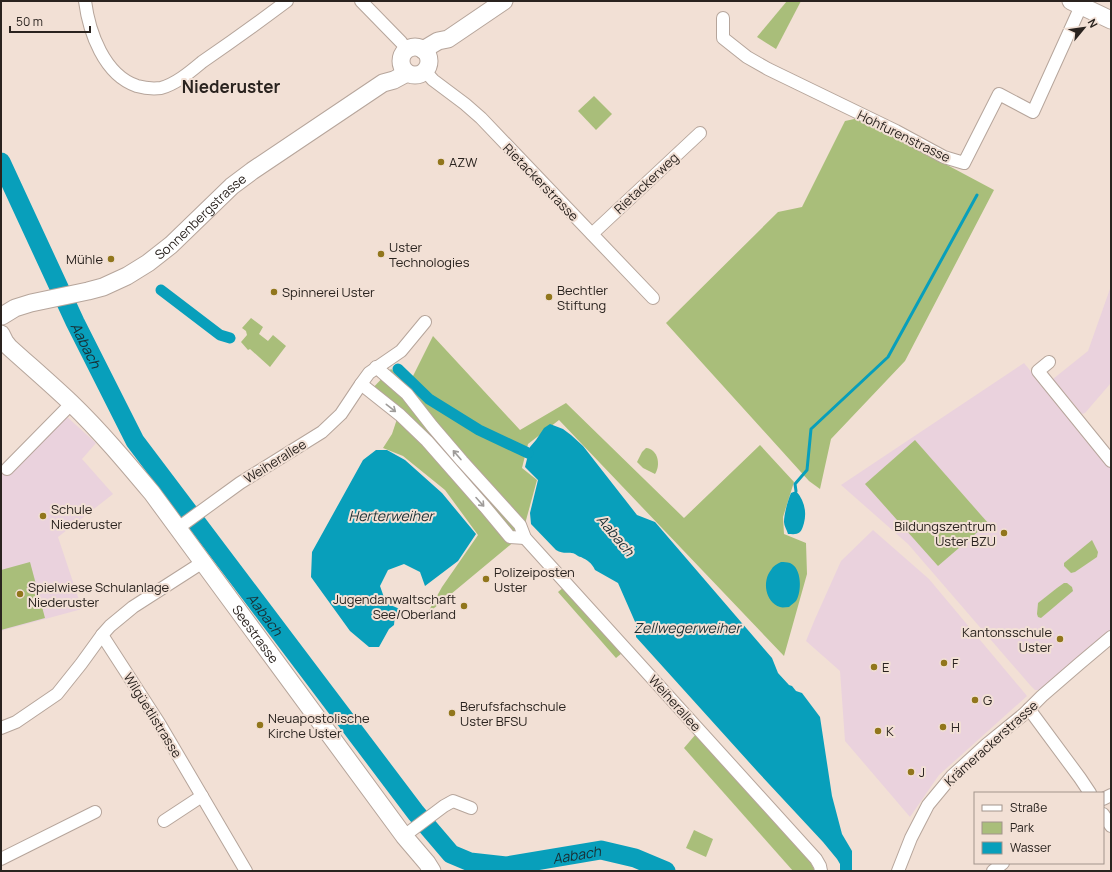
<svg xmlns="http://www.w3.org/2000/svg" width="1112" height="872" viewBox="0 0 1112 872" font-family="Manrope,sans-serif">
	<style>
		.education { fill: #ead2dd }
		.green { fill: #a9be7a }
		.water { fill: #089fbb }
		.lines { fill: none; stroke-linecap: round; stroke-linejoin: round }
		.stream { stroke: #089fbb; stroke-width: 3 }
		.canal { stroke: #089fbb; stroke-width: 11 }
		.river { stroke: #089fbb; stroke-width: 19 }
		.street-casing { stroke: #b6a59b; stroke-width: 14 }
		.secondary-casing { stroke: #b6a59b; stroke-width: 19 }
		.street { stroke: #fff; stroke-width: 12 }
		.secondary { stroke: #fff; stroke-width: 17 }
		.oneway { stroke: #9f9c9a }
		.poi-dot { fill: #91761c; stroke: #f2e0d5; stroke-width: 1.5 }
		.labels { text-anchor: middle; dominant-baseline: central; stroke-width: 4; stroke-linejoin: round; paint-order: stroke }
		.street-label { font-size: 13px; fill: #2a231f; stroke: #f2e0d5 }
		.poi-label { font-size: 13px; fill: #2a231f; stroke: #f2e0d5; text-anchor: start }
		.water-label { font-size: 14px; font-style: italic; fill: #192e33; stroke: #f2e0d5 }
		.district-label { font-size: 17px; font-weight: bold; fill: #2a231f; stroke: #f2e0d5 }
	</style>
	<rect width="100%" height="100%" fill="#f2e0d5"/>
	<g class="education">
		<path d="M1111 286V385L1110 384 1085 413 1082 414 1053 379 1088 351Z"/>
		<path d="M1024 363 1111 468V631L1041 690H1035L1030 685 908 544 841 485Z"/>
		<path d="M66 416 96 443 82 459 113 494 58 537 82 609 1 631V465H3Z"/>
		<path d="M873 530 929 579 1027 696 939 775 910 817 845 741 840 671 806 641 815 619 841 561Z"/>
	</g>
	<g class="green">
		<path d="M787 1H801L776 49 757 37Z"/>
		<path d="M594 96 612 114 596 130 578 111Z"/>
		<path d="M859 118 994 190 905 361 831 439 820 489 809 481 666 323 778 212 802 207 845 121Z"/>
		<path d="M251 318 263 327 259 334 268 341 273 335 286 346 270 367 250 349 248 350 241 342 247 335 246 331 242 328Z"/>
		<path d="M433 336 520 430 566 403 684 518 760 445 794 482 783 517 784 534 806 543 807 574 784 656 559 420 528 444 522 468 537 480 522 535 427 614 442 587 478 535 445 490 403 456 383 448 392 434 398 416 368 393 391 369 409 384Z"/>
		<path d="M915 440 988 523 938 566 865 484Z"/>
		<path d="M646 448C658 449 661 465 655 474L643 468 637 462 642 452Z"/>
		<path d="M1092 540 1098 552 1097 557 1075 572 1071 573 1064 566V563Z"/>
		<path d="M30 562 45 618 1 630V570Z"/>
		<path d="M1064 583H1067L1072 587 1073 591 1041 618 1038 617 1037 614 1038 603 1057 588Z"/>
		<path d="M564 587 622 653 616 658 558 592Z"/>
		<path d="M696 734 807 856 815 871H793L684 748Z"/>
		<path d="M694 830 713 839 706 857 686 848Z"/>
	</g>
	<g class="water">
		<path d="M550 424 563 429 571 435 583 446 637 515 655 522 772 658 778 673 789 685 792 686 796 691 802 693 820 717 832 796 842 834 852 851V871H840V864L837 859 823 842 757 771 636 637V624L618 583 595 570C592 563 587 560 581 557 579 557 577 555 575 554 569 551 564 555 556 550L531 524 530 513 538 480 525 467 530 447 536 440 544 428Z"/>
		<path d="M376 450H387L405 460 442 493 476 534 458 561 425 586 420 572 404 564 388 570 380 586 386 603 402 610 395 615 394 625 389 629 379 647H369L350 631 311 577 312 552 363 460Z"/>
		<path d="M796 491C804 500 807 511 804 523 803 526 802 530 800 532 797 535 792 534 788 534 787 530 784 526 784 522 784 514 788 500 791 493Z"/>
		<path d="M781 562C784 562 787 562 790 563 802 568 802 592 796 601 794 603 791 605 789 607 786 607 782 608 780 607 765 602 762 581 771 570 773 566 777 564 781 562Z"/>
	</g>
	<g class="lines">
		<path class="stream" d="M796 491 795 484 807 470 811 429 888 357 977 195"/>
		<g class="canal">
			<path d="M161 290 220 335 230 338"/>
			<path d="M398 369 429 399 479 430 528 453"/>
		</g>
		<path class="river" id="s1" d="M1 162 75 322 135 441 416 813 451 854 470 862 506 866 601 850 635 858 666 871"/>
		<g class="street-casing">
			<g id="street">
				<path d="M85 1C89 32 104 75 137 86 144 88 152 89 161 88 176 84 190 72 202 62 231 42 259 22 287 1"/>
				<path d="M361 1 401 42 407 50"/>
				<path d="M723 18V38L747 57 768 69 896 131 944 157 964 163 999 94 1033 112 1081 6"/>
				<path d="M425 71 433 80 465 104 481 118 653 298"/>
				<path d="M592 234 700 133"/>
				<path d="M1049 362 1038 371 1111 461"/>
				<path d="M376 367 407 394 432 426 462 461 520 525 525 538 816 859 820 866 821 871"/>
				<path d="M361 384 400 415 427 441 485 507 510 537 525 538"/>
				<path d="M7 469 71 404"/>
				<path d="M178 528 240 483 322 432 341 414 361 384 369 373 401 351 425 322"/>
				<path d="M102 635 159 723 246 871"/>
				<path d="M1029 709 1080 778 1090 793"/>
				<path d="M1 728 16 722 57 694 81 664 102 635 110 626 133 607 203 562"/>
				<path d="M1103 799 1111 795"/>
				<path d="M1103 814 1111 826"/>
				<path d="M164 821 202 796"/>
				<path d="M404 836 444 806 453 801 471 808"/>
				<path d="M1 859 95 812"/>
				<path d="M898 871 911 838 928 805 952 776 986 745 1024 714 1042 696 1079 664 1111 637"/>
				<path d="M993 871 1003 863"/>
			</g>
		</g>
		<g class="secondary-casing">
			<g id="secondary">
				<path d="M1071 1 1111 20"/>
				<circle cx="415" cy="61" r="14"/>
				<path d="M423 50 438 41 448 39 504 1"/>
				<path id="s2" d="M2 316 15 308 31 303 88 291 103 287 127 276 148 263 171 245 232 186 252 171 383 83 394 80 407 73"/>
				<path id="s3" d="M1 334 5 342 9 347C30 366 51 384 71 403 100 431 126 462 152 493L404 836 427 863 432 871"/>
			</g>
		</g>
		<use href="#street" class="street"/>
		<use href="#secondary" class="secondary"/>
	</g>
	<defs><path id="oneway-shaft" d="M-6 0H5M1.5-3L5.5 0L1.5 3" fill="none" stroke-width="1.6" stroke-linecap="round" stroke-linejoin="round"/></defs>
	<g class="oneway">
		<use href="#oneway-shaft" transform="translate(391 408) rotate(38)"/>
		<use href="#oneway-shaft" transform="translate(457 455) rotate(-131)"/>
		<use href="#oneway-shaft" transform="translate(480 502) rotate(48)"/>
	</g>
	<g class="poi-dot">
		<circle cx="441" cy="162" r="4"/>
		<circle cx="381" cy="254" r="4"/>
		<circle cx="111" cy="259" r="4"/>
		<circle cx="274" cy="292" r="4"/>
		<circle cx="549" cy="297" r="4"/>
		<circle cx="43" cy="516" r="4"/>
		<circle cx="1004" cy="533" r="4"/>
		<circle cx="486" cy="579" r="4"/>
		<circle cx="20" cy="594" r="4"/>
		<circle cx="464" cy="606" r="4"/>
		<circle cx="1060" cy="639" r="4"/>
		<circle cx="944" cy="663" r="4"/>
		<circle cx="874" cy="667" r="4"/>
		<circle cx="975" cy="700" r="4"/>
		<circle cx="452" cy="713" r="4"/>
		<circle cx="260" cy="725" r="4"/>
		<circle cx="943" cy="727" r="4"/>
		<circle cx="878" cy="731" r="4"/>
		<circle cx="911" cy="772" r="4"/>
	</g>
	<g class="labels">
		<g class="street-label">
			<text transform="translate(904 136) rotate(26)">Hohfurenstrasse</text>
			<text transform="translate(541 182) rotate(46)">Rietackerstrasse</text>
			<text transform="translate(646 183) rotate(-43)">Rietackerweg</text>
			<text stroke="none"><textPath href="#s2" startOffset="227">Sonnenbergstrasse</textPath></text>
			<text transform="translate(275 461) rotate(-32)">Weiherallee</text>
			<text stroke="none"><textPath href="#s3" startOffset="395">Seestrasse</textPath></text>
			<text transform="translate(675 703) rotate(48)">Weiherallee</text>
			<text transform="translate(153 715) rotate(58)">Wilgüetlistrasse</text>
			<text transform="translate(991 743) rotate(-42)">Krämerackerstrasse</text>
		</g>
		<g class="poi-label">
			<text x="449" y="162">AZW</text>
			<text x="389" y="247">Uster<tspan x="389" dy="15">Technologies</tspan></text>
			<text x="103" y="259" text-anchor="end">Mühle</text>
			<text x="557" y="290">Bechtler<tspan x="557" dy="15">Stiftung</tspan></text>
			<text x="282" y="292">Spinnerei Uster</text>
			<text x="51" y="509">Schule<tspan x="51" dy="15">Niederuster</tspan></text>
			<text x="996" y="526" text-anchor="end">Bildungszentrum<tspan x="996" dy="15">Uster BZU</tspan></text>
			<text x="494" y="572">Polizeiposten<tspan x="494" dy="15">Uster</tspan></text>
			<text x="28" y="587">Spielwiese Schulanlage<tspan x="28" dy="15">Niederuster</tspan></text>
			<text x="456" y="599" text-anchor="end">Jugendanwaltschaft<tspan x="456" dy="15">See/Oberland</tspan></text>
			<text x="1052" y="632" text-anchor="end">Kantonsschule<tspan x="1052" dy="15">Uster</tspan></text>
			<text x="952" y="663">F</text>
			<text x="882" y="667">E</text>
			<text x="983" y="700">G</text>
			<text x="460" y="706">Berufsfachschule<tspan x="460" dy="15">Uster BFSU</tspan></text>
			<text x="268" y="718">Neuapostolische<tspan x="268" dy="15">Kirche Uster</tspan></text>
			<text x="951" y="727">H</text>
			<text x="886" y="731">K</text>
			<text x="919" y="772">J</text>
		</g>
		<g class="water-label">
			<text stroke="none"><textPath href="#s1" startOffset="202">Aabach</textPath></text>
			<text x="391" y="515">Herterweiher</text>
			<text transform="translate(616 535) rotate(50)">Aabach</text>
			<text stroke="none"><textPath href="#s1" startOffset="526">Aabach</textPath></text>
			<text x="687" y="627">Zellwegerweiher</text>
			<text stroke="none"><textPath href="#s1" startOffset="958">Aabach</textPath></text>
		</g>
		<g class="district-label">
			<text x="231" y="86">Niederuster</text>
		</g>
	</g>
	<rect width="1112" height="872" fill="none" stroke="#2a231f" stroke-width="4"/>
	<rect x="974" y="792" width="130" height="72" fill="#f2e0d5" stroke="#a2948c"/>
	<rect x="982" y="805" width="20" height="6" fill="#ffffff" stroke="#a2948c"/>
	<text x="1010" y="812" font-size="12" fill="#2a231f">Straße</text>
	<rect x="982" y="822" width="20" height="12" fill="#a9be7a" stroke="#a2948c"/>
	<text x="1010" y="832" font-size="12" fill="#2a231f">Park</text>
	<rect x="982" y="842" width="20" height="12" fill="#089fbb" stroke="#a2948c"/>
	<text x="1010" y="852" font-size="12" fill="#2a231f">Wasser</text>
	<g transform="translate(1084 28) rotate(61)" stroke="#f2e0d5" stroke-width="3" paint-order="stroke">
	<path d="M0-3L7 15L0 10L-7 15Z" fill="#2a231f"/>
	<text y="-6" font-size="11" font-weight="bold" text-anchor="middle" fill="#2a231f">N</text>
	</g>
	<path d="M10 26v6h80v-6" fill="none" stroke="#2a231f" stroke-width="2"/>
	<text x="16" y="26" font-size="12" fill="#2a231f" stroke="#f2e0d5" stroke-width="3" paint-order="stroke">50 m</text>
</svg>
